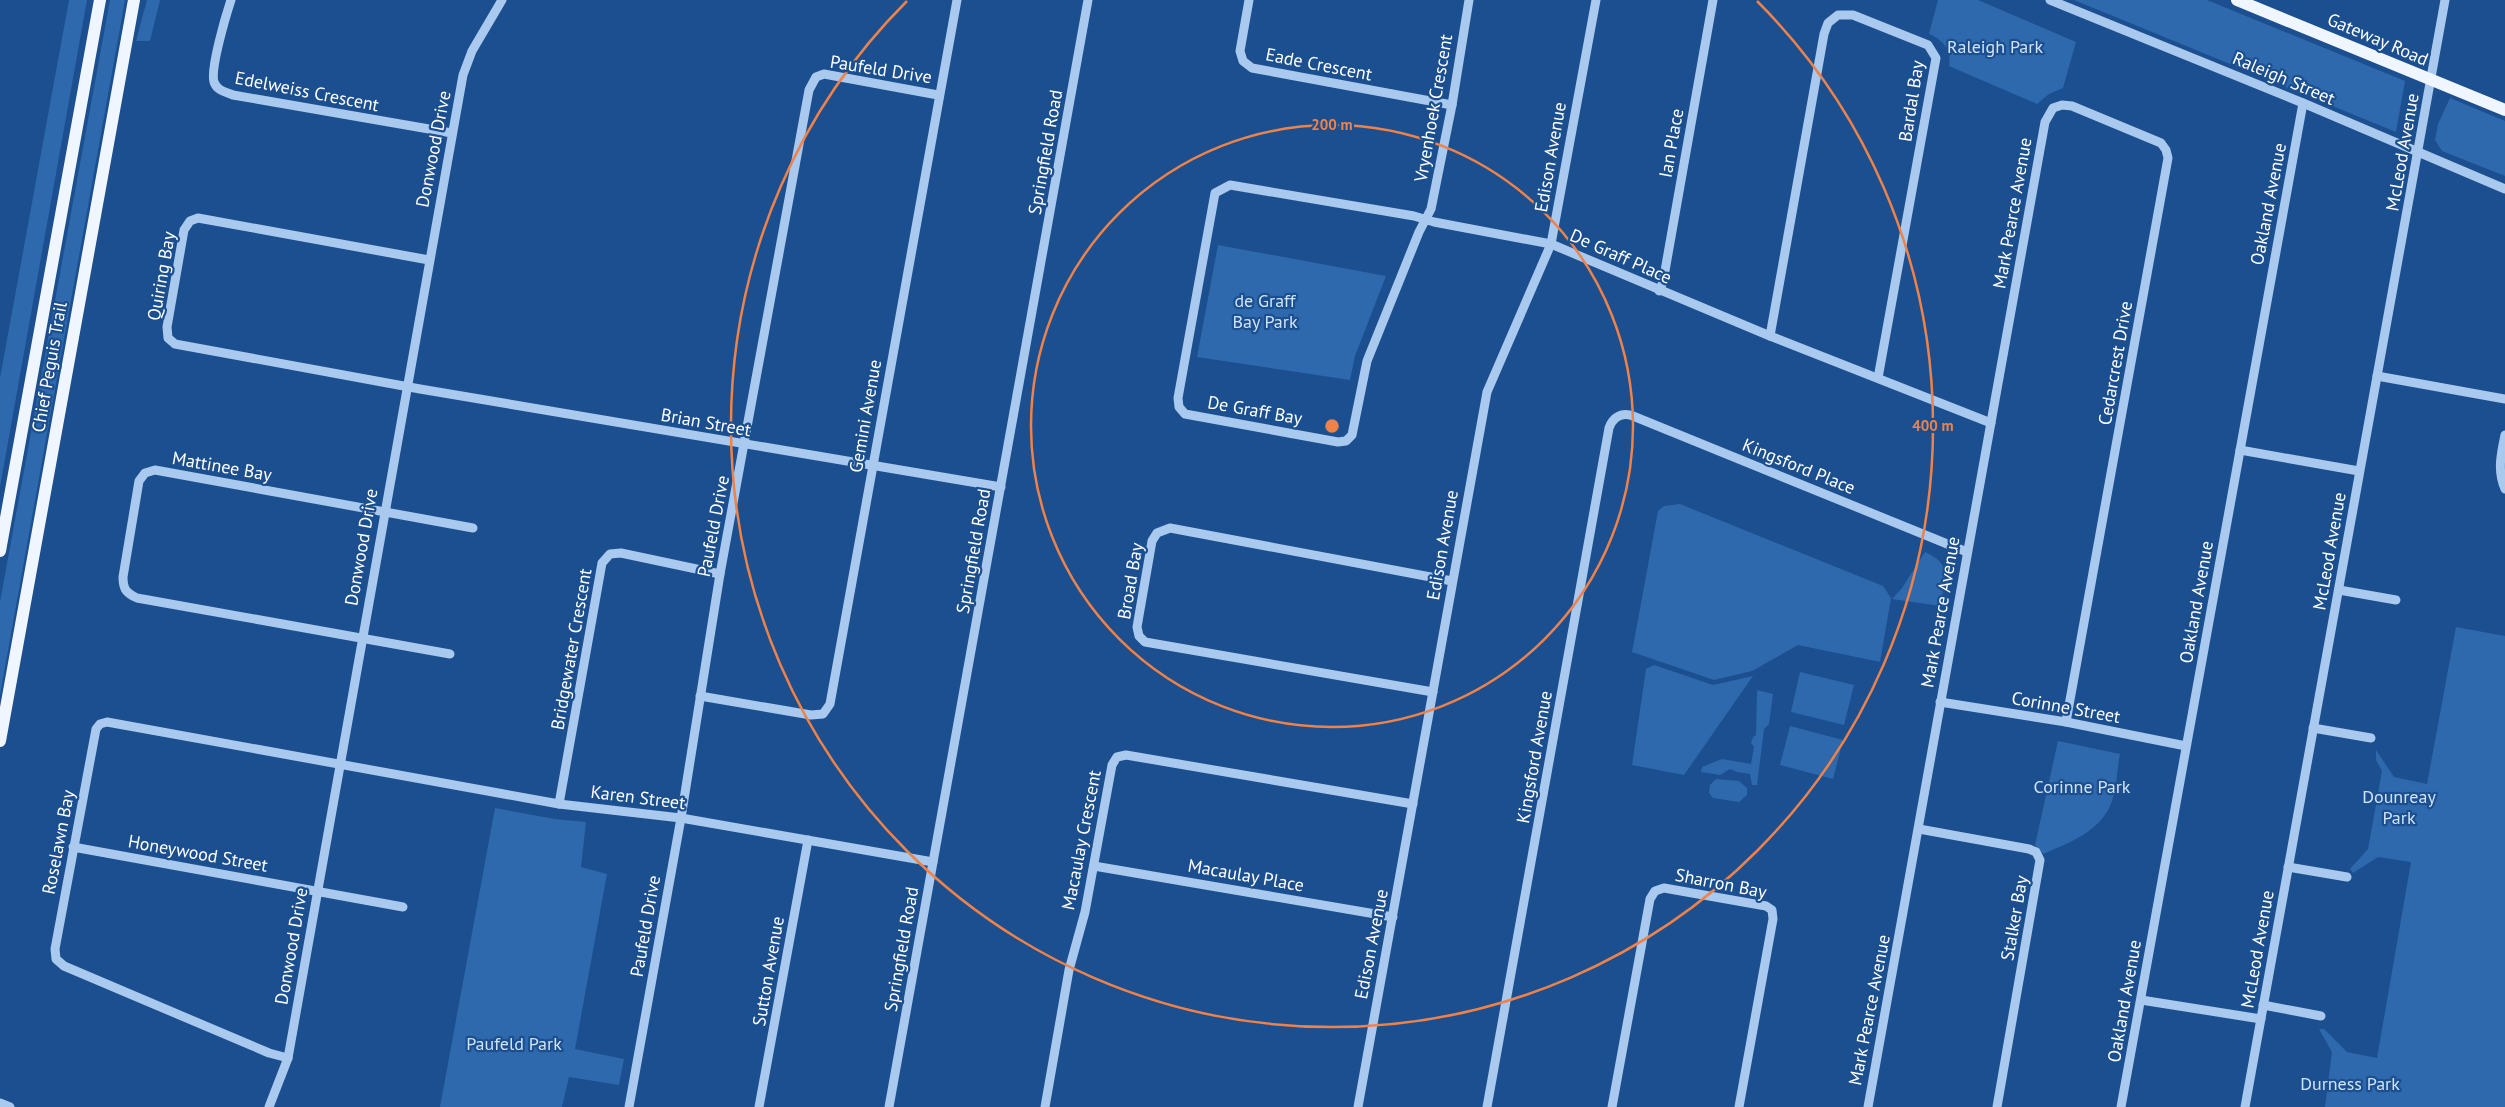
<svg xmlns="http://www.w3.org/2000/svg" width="2505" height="1107" viewBox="0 0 2505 1107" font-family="'PT Sans',sans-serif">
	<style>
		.green { fill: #2e69ad }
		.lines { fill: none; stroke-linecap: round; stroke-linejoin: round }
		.minor { stroke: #a9c9ee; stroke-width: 9 }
		.major { stroke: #f0f6ff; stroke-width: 12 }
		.ring { fill: none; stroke: #ee8249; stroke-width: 2.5 }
		.labels { text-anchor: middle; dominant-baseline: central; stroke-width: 4.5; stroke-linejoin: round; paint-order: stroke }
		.street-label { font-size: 18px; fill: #fff; stroke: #1b4f8f }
		.park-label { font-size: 18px; fill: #cfe3fa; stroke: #1b4f8f }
		.centre { fill: #ee8249; stroke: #1b4f8f; stroke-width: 2.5 }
		.ring-label { font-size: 15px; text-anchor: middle; font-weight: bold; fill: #ee8249; stroke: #1b4f8f; stroke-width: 4.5; stroke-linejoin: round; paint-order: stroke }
	</style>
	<rect width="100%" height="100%" fill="#1b4f8f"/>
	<g class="green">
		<path d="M69 0H87L0 487V378Z"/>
		<path d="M110 0H125L0 695V602Z"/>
		<path d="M147 0H160L150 41H136Z"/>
		<path d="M1938 0H1978L2076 42 2063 88 2049 94 2037 104 1949 66C1952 50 1943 40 1929 34Z"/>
		<path d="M2074 0H2207L2405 81 2396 132Z"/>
		<path d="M2450 98 2505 121V176L2442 151 2435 140 2438 124Z"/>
		<path d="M1218 245 1386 276 1355 356 1350 380 1197 357Z"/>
		<path d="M1680 504 1883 586 1891 598 1880 662 1798 645 1752 671 1714 680 1632 652 1658 511 1664 506Z"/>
		<path d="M1925 552C1954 565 1945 580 1940 606L1892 599 1902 588Z"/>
		<path d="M2456 627 2505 636V1107H2325L2332 1052 2319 1029H2324L2347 1052 2377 1058 2411 862 2378 857 2353 873 2350 869 2368 849 2382 771 2376 760V750L2394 777 2427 784Z"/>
		<path d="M1654 665 1713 685 1753 676 1684 775 1632 765 1646 669Z"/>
		<path d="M1800 672 1854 685 1844 725 1791 712Z"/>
		<path d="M1757 690 1773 694 1769 724 1764 729 1757 785H1752L1750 774 1737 772 1730 769 1720 775 1701 772 1702 767 1722 759 1751 764 1754 747 1751 743 1753 737 1756 735Z"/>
		<path d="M1790 726 1843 740 1833 779 1780 765Z"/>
		<path d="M2058 741 2120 754C2117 769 2117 787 2112 801 2102 831 2069 843 2043 854L2035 845Z"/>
		<path d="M1716 779 1739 781 1747 788V795L1739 802 1713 798 1709 793 1710 785Z"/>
		<path d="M495 808 555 819 586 822 581 867 607 874 575 1049 624 1059 619 1085 569 1077 562 1107H440Z"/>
	</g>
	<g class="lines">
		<g class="minor">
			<path d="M231 0C226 15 210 69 214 82 217 91 226 92 233 95L452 133"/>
			<path d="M1249 0 1240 51 1243 61 1252 68 1452 105"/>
			<path d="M1469 0 1452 105 1431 209 1419 232 1367 361 1352 435 1346 441 1338 442 1185 414 1179 407 1178 398 1215 193 1230 185 1414 216 1434 222 1551 244 1770 336 1991 423"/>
			<path d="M2050 0 2303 103 2505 189"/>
			<path d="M429 260 198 218 190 221 184 230 167 327 168 338 175 344 420 389 1001 487"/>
			<path d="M1659 291 1663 282 1713 0"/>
			<path d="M1770 336 1824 34 1828 23 1838 15H1853L1928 45 1936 58 1878 378"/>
			<path d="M2377 376 2505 399"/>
			<path d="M2505 435C2501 454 2497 471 2505 489"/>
			<path d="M2240 450 2359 471"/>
			<path d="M2339 590 2396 600"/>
			<path d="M450 654 137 598C126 593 123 589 123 577L139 481 145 473 155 470 473 528"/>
			<path d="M1433 692 1145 642 1139 636 1137 627 1152 541 1157 533 1170 528 1452 581"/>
			<path d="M700 696 811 715 823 714 830 704 957 0"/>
			<path d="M1940 702 2066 722 2186 746"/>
			<path d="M2313 728 2371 738"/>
			<path d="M559 804 602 563 610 554 621 553 720 574"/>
			<path d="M1919 829 2029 849 2036 852 2040 860 1997 1107"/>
			<path d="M73 847 403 907"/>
			<path d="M1094 866 1393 917"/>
			<path d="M2288 867 2347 877"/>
			<path d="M2141 1000 2261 1019"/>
			<path d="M2263 1005 2321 1016"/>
			<path d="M288 1058 269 1053 64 966 56 959 55 949 96 729 100 724 107 722 559 804 681 818 933 862"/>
			<path d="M0 1103 10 1107"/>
			<path d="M269 1107 288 1058 463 75 472 51 502 0"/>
			<path d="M629 1107 681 818 720 574 809 90 816 77 824 74 938 95"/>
			<path d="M759 1107 808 840"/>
			<path d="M889 1107 1088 0"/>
			<path d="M1045 1107 1069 970 1085 912 1112 765 1117 757 1126 755 1413 804"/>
			<path d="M1358 1107 1487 392 1551 244 1596 0"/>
			<path d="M1487 1107 1609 428C1613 417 1622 412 1633 416L1967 552"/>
			<path d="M1612 1107 1650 899 1655 891 1664 888 1766 906 1772 910 1773 919 1739 1107"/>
			<path d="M1868 1107 2045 122 2053 108 2062 105 2072 106 2161 143 2166 150 2168 158 2066 722"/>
			<path d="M2121 1107 2303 103"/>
			<path d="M2245 1107 2445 0"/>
		</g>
		<g class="major">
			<path d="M2237 0 2505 110"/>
			<path d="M0 551 100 0"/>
			<path d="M0 741 134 0"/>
		</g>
	</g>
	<g class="ring">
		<circle cx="1332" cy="426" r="301"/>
		<path d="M1757 1A601 601 0 1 1 907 1"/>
	</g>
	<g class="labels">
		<g class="street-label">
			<text transform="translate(2378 39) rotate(23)">Gateway Road</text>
			<text transform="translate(1319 64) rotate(11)">Eade Crescent</text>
			<text transform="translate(881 69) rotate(9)">Paufeld Drive</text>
			<text transform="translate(2284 78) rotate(23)">Raleigh Street</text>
			<text transform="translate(307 91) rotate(11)">Edelweiss Crescent</text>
			<text transform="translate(1911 101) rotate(-81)">Bardal Bay</text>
			<text transform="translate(1433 108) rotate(-80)">Vryenhoek Crescent</text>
			<text transform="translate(1671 143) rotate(-80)">Ian Place</text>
			<text transform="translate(433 149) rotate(-79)">Donwood Drive</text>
			<text transform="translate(1045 152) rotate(-80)">Springfield Road</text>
			<text transform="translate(2402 152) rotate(-80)">McLeod Avenue</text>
			<text transform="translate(1550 157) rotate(-80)">Edison Avenue</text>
			<text transform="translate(2268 204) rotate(-79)">Oakland Avenue</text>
			<text transform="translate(2012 213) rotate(-80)">Mark Pearce Avenue</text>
			<text transform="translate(1621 256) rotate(24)">De Graff Place</text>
			<text transform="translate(161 276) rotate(-80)">Quiring Bay</text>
			<text transform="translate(2115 363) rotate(-80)">Cedarcrest Drive</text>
			<text transform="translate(49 367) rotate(-80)">Chief Peguis Trail</text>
			<text transform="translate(1255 410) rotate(10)">De Graff Bay</text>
			<text transform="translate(865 416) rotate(-80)">Gemini Avenue</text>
			<text transform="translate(706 422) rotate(10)">Brian Street</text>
			<text transform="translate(222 466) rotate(10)">Mattinee Bay</text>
			<text transform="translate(1799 466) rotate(22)">Kingsford Place</text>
			<text transform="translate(713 526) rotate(-79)">Paufeld Drive</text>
			<text transform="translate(1442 545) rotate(-80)">Edison Avenue</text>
			<text transform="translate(361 547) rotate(-80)">Donwood Drive</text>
			<text transform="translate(973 551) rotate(-80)">Springfield Road</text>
			<text transform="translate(2329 551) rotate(-80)">McLeod Avenue</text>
			<text transform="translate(1130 581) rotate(-80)">Broad Bay</text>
			<text transform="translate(2196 602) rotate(-80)">Oakland Avenue</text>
			<text transform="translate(1940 612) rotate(-80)">Mark Pearce Avenue</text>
			<text transform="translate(571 649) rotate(-80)">Bridgewater Crescent</text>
			<text transform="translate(2066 707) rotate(10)">Corinne Street</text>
			<text transform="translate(1534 757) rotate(-80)">Kingsford Avenue</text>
			<text transform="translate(638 797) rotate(7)">Karen Street</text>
			<text transform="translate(1081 840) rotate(-79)">Macaulay Crescent</text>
			<text transform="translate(58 842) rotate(-79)">Roselawn Bay</text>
			<text transform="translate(198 853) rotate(10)">Honeywood Street</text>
			<text transform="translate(1246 875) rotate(10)">Macaulay Place</text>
			<text transform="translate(1721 883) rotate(11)">Sharron Bay</text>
			<text transform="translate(2014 918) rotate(-80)">Stalker Bay</text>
			<text transform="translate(645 926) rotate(-80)">Paufeld Drive</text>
			<text transform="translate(1371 944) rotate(-79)">Edison Avenue</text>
			<text transform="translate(291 946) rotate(-80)">Donwood Drive</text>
			<text transform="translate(901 949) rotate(-80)">Springfield Road</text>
			<text transform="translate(2257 949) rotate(-80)">McLeod Avenue</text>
			<text transform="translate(768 971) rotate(-80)">Sutton Avenue</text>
			<text transform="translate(2124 1001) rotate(-80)">Oakland Avenue</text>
			<text transform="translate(1869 1010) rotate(-79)">Mark Pearce Avenue</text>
		</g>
		<g class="park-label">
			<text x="1995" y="46">Raleigh Park</text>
			<text x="1265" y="300">de Graff<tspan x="1265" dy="21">Bay Park</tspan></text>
			<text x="2082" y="786">Corinne Park</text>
			<text x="2399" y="796">Dounreay<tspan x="2399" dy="21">Park</tspan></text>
			<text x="514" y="1043">Paufeld Park</text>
			<text x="2350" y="1083">Durness Park</text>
		</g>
	</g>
	<circle cx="1332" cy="426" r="8" class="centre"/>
	<g class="ring-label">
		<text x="1332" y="130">200 m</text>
		<text x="1933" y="431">400 m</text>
	</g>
</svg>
